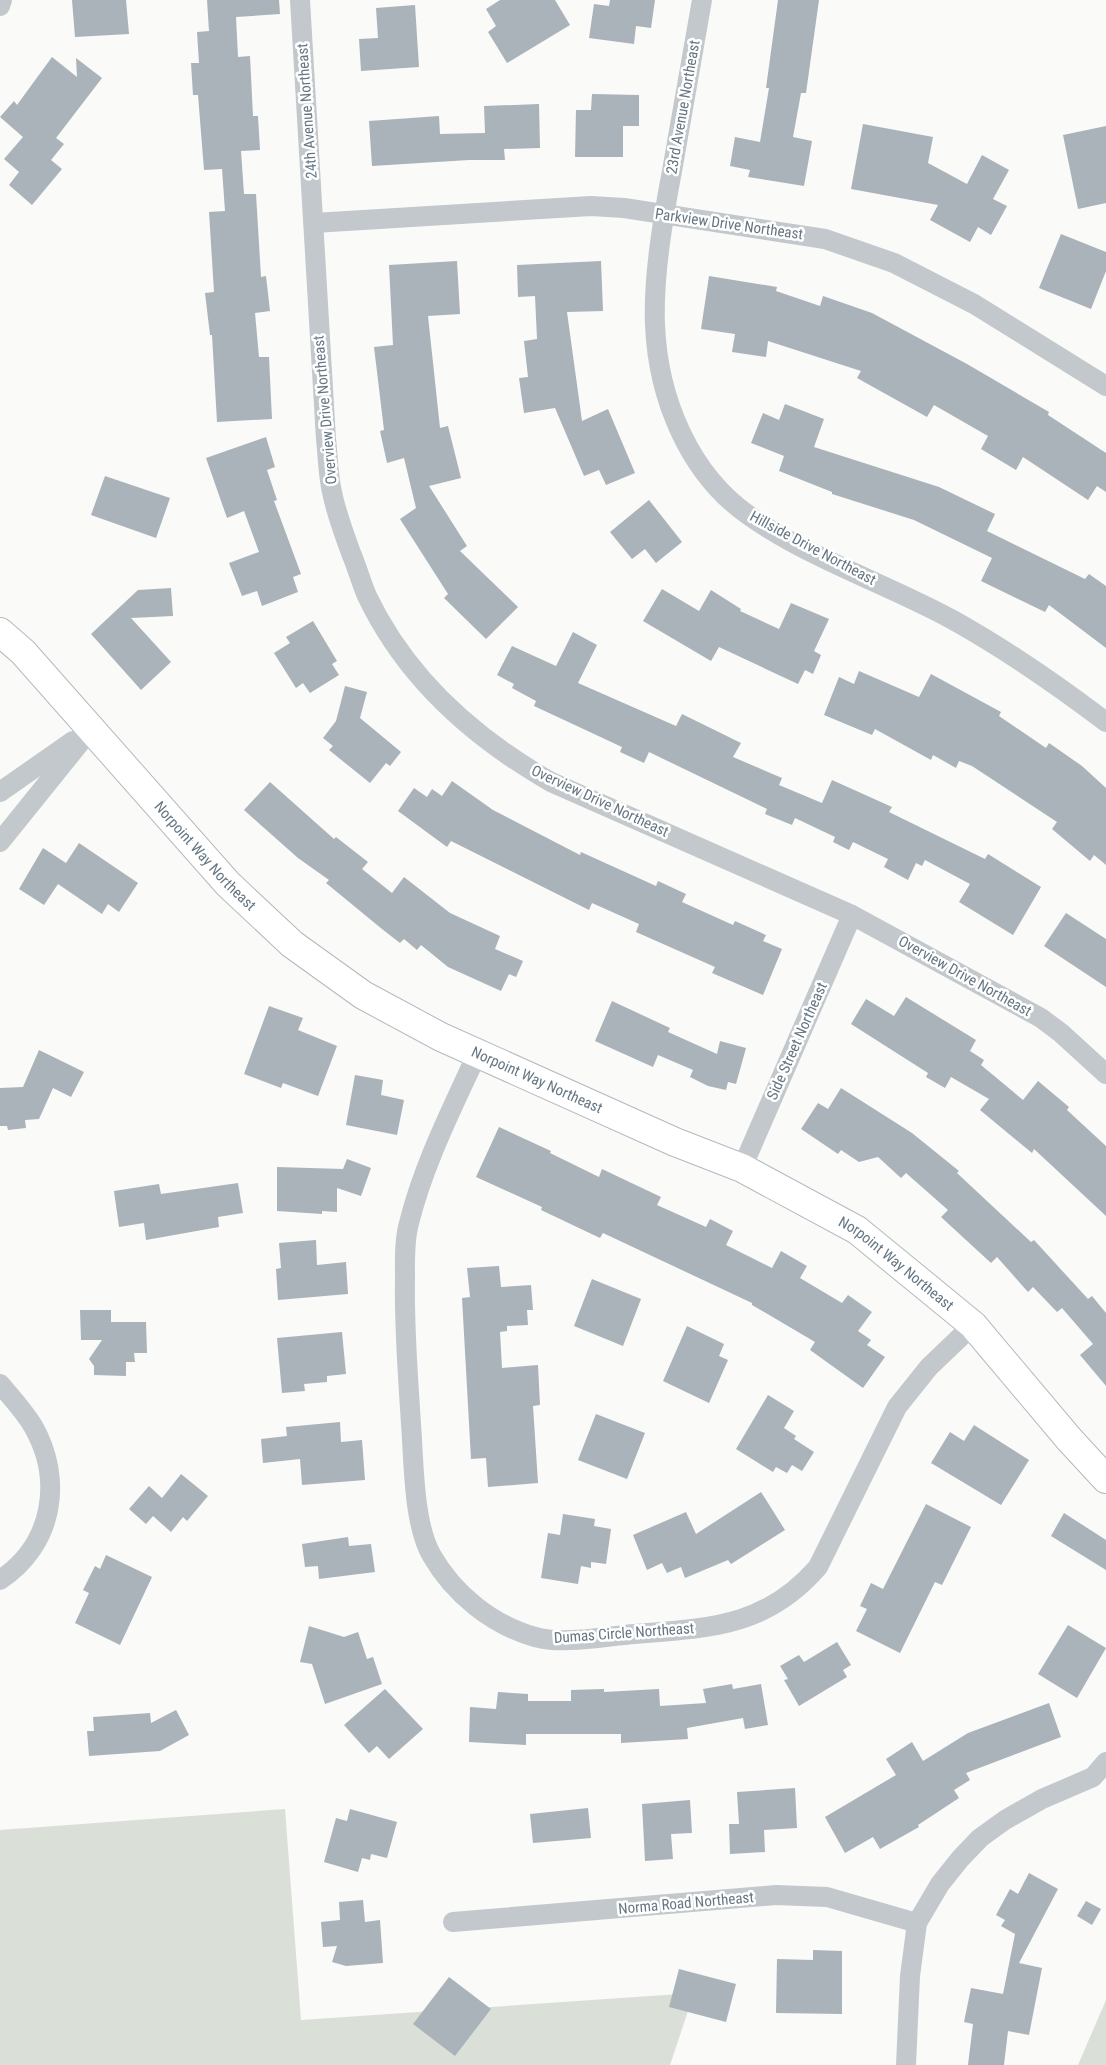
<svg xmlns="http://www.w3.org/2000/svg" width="1106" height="2065" viewBox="0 0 1106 2065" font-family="'Roboto Condensed',sans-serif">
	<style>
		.green { fill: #dadfd7 }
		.building { fill: #aab3b9 }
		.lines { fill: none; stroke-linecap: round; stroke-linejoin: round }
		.secondary-casing { stroke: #b3babf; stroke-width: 30 }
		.street { stroke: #c3c8cc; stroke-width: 20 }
		.secondary { stroke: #fff; stroke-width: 28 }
		.labels { text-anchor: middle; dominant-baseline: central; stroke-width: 5; stroke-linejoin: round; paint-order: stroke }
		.street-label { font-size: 15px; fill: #657683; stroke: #fff }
	</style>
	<rect width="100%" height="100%" fill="#fafaf8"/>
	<g class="green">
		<path d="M285 1809 301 2020 694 1993 670 2065H0V1830Z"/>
		<path d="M1106 2000V2065H1078Z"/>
	</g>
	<g class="building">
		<path d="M72 0H126L129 34 75 37Z"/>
		<path d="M207 0H279L280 14 236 17 238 57 250 56 253 116H258L260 150 241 151 244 194H256L261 277 266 276 270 311 255 313 259 357H269L272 419 217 422 212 335H210L205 293 214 292 209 212 225 211 222 169 204 170 198 95H193L191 63H199L197 32 209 31Z"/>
		<path d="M500 0H555L570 25 507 63 488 32 496 26 486 9Z"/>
		<path d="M610 0H655L651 28 636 26 634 44 589 38 594 4 609 6Z"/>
		<path d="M778 0H819L806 93H801L793 137 812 141 804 186 748 177 750 170 730 166 735 137 760 142 769 88H766Z"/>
		<path d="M415 5 419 67 361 71 359 39 378 38 376 8Z"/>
		<path d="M52 57 77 77 76 58 102 78 56 138 64 144 51 160 62 169 32 205 9 185 19 172 4 159 23 137 0 117 14 101 17 105Z"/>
		<path d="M592 94 639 95V126H623V157H575L576 110H591Z"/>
		<path d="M539 104 540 148 504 149 505 160H469L372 166 369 121 439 116 440 134 485 133 484 106Z"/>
		<path d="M863 124 933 137 928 163 967 184 982 155 1009 170 993 199 1007 206 991 235 978 227 970 242 930 220 938 205 851 189Z"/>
		<path d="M1106 126V203L1078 209 1063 135Z"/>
		<path d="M1061 234 1106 252V271L1091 309 1039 288Z"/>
		<path d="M457 261 460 314 428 316 440 428 448 426 461 478 429 486 467 546 460 551 518 607 486 639 444 598 448 594 400 519 416 508 404 458 387 463 380 431 384 430 374 347 393 345 389 265Z"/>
		<path d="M601 261 603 311 567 312 582 421 608 409 635 473 606 485 599 470 584 476 555 408 524 413 519 378 528 377 524 341 537 339 535 296 518 297 517 265Z"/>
		<path d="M709 276 777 287 776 291 820 306 823 296 872 313 967 364 1049 412 1048 415 1106 453V492L1097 486 1088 500 1023 457 1016 470 981 449 988 436 934 405 927 417 857 378 861 371 768 341 766 357 732 352 735 334 701 329Z"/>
		<path d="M785 404 824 419 814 447 939 487 995 514 987 531 1085 579 1089 574 1106 586V648L1049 605 1045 612 981 581 992 558 914 520 832 494V492L779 471 784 456 751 443 763 413 779 420Z"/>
		<path d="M266 437 275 467 267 470 277 500 274 501 301 574 293 577 298 592 262 606 257 591 242 596 229 563 259 552 244 511 227 518 206 458Z"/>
		<path d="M105 476 170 498 156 538 91 515Z"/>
		<path d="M649 500 682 542 656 563 645 549 632 559 610 532Z"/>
		<path d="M171 588 173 616 131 618 171 662 141 690 91 634 138 590Z"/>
		<path d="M662 589 699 611 711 590 741 609 740 611 779 629 791 603 829 619 814 651 821 655 813 674 805 670 798 684 719 647 711 661 643 621Z"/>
		<path d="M313 621 337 661 332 664 339 675 310 693 303 683 296 688 274 653 290 643 286 637Z"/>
		<path d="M573 632 597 645 578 683 676 726 682 714 741 743 733 757 782 778 779 785 822 803 832 780 892 807 889 812 985 859 988 854 1041 887 1013 935 959 902 970 884 925 860 922 866 916 863 908 880 884 867 888 859 853 842 849 850 833 842 835 837 795 818 792 825 765 814 767 809 649 752 644 763 620 752 622 747 534 706 536 701 512 688 514 684 497 675 512 646 556 666Z"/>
		<path d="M859 671 919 697 931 674 1001 712 999 716 1046 748 1049 743 1082 766 1106 788V865L1094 855 1090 861 1052 829 1057 822 972 766 959 761 956 768 933 755 931 760 875 729 872 735 824 715 839 677 854 684Z"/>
		<path d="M345 686 367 692 360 718 401 752 390 766 386 763 370 783 329 750 333 746 323 738 336 721Z"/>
		<path d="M452 781 493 810 580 855 581 852 656 886 658 881 686 894 682 902 733 925 735 921 766 935 763 941 782 949 763 995 712 973 715 967 636 932 639 924 592 903 589 910 451 841 447 847 398 811 414 788 427 797 432 789 442 796Z"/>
		<path d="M270 782 334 839 336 837 368 862 362 869 392 893 404 877 450 913 500 936 495 949 523 961 516 977 509 974 501 991 448 967 421 945 417 950 404 939 400 943 382 929 326 883 329 880 298 858 244 810Z"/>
		<path d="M79 843 138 883 119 912 108 904 102 914 58 884 44 905 19 889 43 848 66 863Z"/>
		<path d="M1066 913 1106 939V987L1044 946Z"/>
		<path d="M906 997 976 1040 970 1051 984 1060 981 1065 1023 1100 1038 1081 1069 1107 1067 1110 1106 1146V1216L1034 1149 1032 1153 980 1110 989 1099 951 1077 945 1088 926 1077 928 1073 851 1024 866 999 894 1016Z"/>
		<path d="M612 1001 670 1028 668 1032 717 1054 720 1041 746 1048 736 1084 728 1082 726 1090 708 1086 690 1077 693 1070 658 1055 653 1067 595 1041Z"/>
		<path d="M269 1006 303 1018 298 1030 337 1046 318 1096 283 1083 281 1088 244 1074Z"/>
		<path d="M39 1050 84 1072 71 1097 53 1088 39 1119 25 1120 26 1128 8 1130 7 1126H0V1088L23 1087Z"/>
		<path d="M355 1075 383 1080 381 1095 404 1100 397 1135 346 1125Z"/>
		<path d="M841 1088 912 1133 959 1171 957 1173 1031 1242 1034 1240 1088 1299 1092 1296 1106 1313V1386L1080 1355 1093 1344 1062 1308 1057 1312 1033 1287 1028 1292 997 1257 991 1263 941 1217 948 1210 906 1173 901 1178 878 1157 859 1162 841 1150 838 1154 801 1129 818 1103 828 1109Z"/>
		<path d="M499 1127 551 1151 550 1153 599 1177 602 1169 661 1197 657 1205 706 1227 710 1219 733 1231 726 1245 772 1268 781 1251 807 1266 800 1278 842 1303 848 1295 872 1312 858 1331 871 1340 867 1345 885 1357 863 1388 810 1350 815 1342 752 1305V1303L603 1233 600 1238 541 1210 542 1207 476 1177Z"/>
		<path d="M347 1159 371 1168 361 1196 337 1188V1212L322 1211V1214L277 1211V1167L343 1169Z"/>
		<path d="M238 1183 243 1213 218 1217 219 1227 146 1240 144 1223 119 1227 114 1191 159 1184 161 1194Z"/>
		<path d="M316 1240 317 1265 346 1262 348 1294 278 1300 276 1269 281 1268 279 1243Z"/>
		<path d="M499 1266 501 1287 531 1285 533 1310H527L528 1325 507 1326V1331L500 1332 502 1368 538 1365 540 1405 533 1406 538 1483 488 1487 486 1458 471 1459 462 1298 470 1297 467 1268Z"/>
		<path d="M592 1279 641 1299 623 1346 574 1326Z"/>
		<path d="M80 1310H111V1322H146L147 1353H134L135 1362H126V1376L94 1375V1366L89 1359 102 1340H81Z"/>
		<path d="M687 1326 724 1344 719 1356 728 1360 709 1403 663 1381Z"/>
		<path d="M342 1332 346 1374 327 1376V1382L304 1384 305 1391 282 1393 277 1338Z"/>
		<path d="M768 1395 794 1411 784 1428 796 1436 794 1439 814 1452 802 1471 792 1465 787 1473 776 1467 773 1472 736 1449Z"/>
		<path d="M596 1414 645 1433 627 1479 578 1460Z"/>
		<path d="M340 1422 341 1442 362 1440 365 1480 302 1485 300 1459 263 1463 261 1439 287 1436 286 1427Z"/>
		<path d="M974 1425 1029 1460 1001 1505 931 1463 950 1432 964 1441Z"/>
		<path d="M181 1474 208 1496 187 1521 183 1517 171 1532 153 1516 146 1524 129 1509 149 1486 162 1498Z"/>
		<path d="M761 1492 785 1530 731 1564 728 1560 685 1578 681 1567 667 1573 662 1563 647 1570 633 1535 686 1512 696 1534Z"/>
		<path d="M926 1504 971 1527 942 1585 935 1582 900 1653 856 1631 867 1609 860 1606 871 1583 883 1589Z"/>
		<path d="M1064 1513 1106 1540V1570L1051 1536Z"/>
		<path d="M563 1514 595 1519 594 1526 611 1529 606 1564 591 1562V1568L581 1566 578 1584 541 1578 548 1533 560 1535Z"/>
		<path d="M348 1537 349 1546 371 1544 375 1572 319 1579 318 1566 305 1567 302 1544Z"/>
		<path d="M106 1555 152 1577 120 1645 75 1623 89 1593 83 1590 95 1566 100 1569Z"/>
		<path d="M1068 1625 1106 1648 1077 1698 1038 1674Z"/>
		<path d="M309 1626 344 1637 358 1632 367 1659 373 1657 382 1684 325 1704 312 1664 300 1662Z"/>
		<path d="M837 1642 851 1665 843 1670 847 1677 799 1706 784 1680 788 1679 780 1666 799 1655 804 1662Z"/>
		<path d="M732 1684 733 1689 761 1684 768 1725 745 1729 743 1718 687 1728 688 1739 621 1743V1734H526V1745L469 1742 470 1707 496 1709 498 1692 528 1694V1701H571V1690L604 1689V1692L659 1689 660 1706 706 1703 703 1689Z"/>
		<path d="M385 1689 423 1729 389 1759 377 1746 369 1753 344 1725Z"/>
		<path d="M1049 1703 1061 1737 966 1773 970 1780 954 1790 959 1798 918 1825 919 1827 880 1849 873 1837 845 1853 825 1817 896 1775 886 1759 912 1742 923 1761 968 1733Z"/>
		<path d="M176 1710 189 1735 160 1751 89 1756 87 1731H94L93 1717 150 1713 151 1723Z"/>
		<path d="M795 1788 797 1828 764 1830 765 1852 730 1854 729 1824H739L737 1792Z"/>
		<path d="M690 1800 692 1833 671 1834 673 1859 645 1861 642 1804Z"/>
		<path d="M588 1808 591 1838 533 1843 530 1814Z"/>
		<path d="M350 1809 397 1822 387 1858 371 1854 370 1860 362 1858 358 1872 324 1862 336 1818 347 1821Z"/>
		<path d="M1029 1873 1058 1889 1019 1963 1042 1968 1029 2035 1008 2031 1004 2065H968L973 2024 964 2022 971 1988 1003 1994 1015 1934 1001 1926 1005 1920 996 1915 1010 1889 1018 1894Z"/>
		<path d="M363 1900 365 1922 380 1920 383 1963 346 1966 332 1962 337 1946 323 1947 321 1922 340 1920 339 1902Z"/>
		<path d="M1086 1901 1101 1909 1092 1925 1077 1916Z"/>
		<path d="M813 1950 842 1951V2014L776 2013 777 1959 813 1960Z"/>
		<path d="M679 1969 736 1984 726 2022 669 2007Z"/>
		<path d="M449 1977 491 2009 455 2056 413 2024Z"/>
	</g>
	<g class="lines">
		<g class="secondary-casing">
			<g id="secondary">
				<path id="s1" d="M0 632 23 652 228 884 292 944 363 995 441 1037 675 1142 742 1168 857 1230 973 1325 1069 1439 1106 1479"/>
			</g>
		</g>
		<g class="street">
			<path d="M300 0 326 439C328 456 328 475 332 492 336 513 344 533 351 553 357 567 361 582 367 596 406 678 474 738 551 782L852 915 1041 1018 1061 1033 1106 1074"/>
			<path d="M702 0C692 57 682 114 672 171 663 219 653 277 655 325 658 398 689 475 751 517 813 560 887 584 953 620 1007 650 1057 685 1106 722"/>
			<path d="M0 6 2 0"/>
			<path d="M314 223 591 206 624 208 825 239 894 263 974 304 1106 386"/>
			<path d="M0 792 73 741"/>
			<path d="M0 842 91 729"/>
			<path d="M477 1054C452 1109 424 1163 409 1223 404 1241 405 1261 405 1280 404 1328 408 1376 411 1424 414 1461 413 1524 432 1556 454 1594 492 1625 535 1637 563 1645 606 1636 635 1634 710 1628 766 1627 818 1567L897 1407 929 1367 973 1325"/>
			<path d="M742 1168 852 915"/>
			<path d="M0 1384C11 1397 24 1411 33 1426 64 1480 53 1545 0 1580"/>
			<path d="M453 1922 776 1895 827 1897 917 1923"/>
			<path d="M906 2065 910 1976 917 1923 940 1884 960 1859 980 1838 1005 1820 1042 1799 1093 1777 1106 1762"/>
		</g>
		<use href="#secondary" class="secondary"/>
	</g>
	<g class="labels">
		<g class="street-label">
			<text transform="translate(683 107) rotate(-80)">23rd Avenue Northeast</text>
			<text transform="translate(307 111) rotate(-94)">24th Avenue Northeast</text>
			<text transform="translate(729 224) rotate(8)">Parkview Drive Northeast</text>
			<text transform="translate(325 410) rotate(-95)">Overview Drive Northeast</text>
			<text transform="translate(813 548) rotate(28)">Hillside Drive Northeast</text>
			<text transform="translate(600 801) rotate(25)">Overview Drive Northeast</text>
			<text stroke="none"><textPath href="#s1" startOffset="304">Norpoint Way Northeast</textPath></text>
			<text transform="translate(965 976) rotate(29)">Overview Drive Northeast</text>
			<text transform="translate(797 1041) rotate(-66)">Side Street Northeast</text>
			<text stroke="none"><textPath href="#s1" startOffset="709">Norpoint Way Northeast</textPath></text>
			<text stroke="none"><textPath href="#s1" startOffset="1114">Norpoint Way Northeast</textPath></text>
			<text transform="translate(624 1633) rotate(-4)">Dumas Circle Northeast</text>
			<text transform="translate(686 1903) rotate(-5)">Norma Road Northeast</text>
		</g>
	</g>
</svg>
